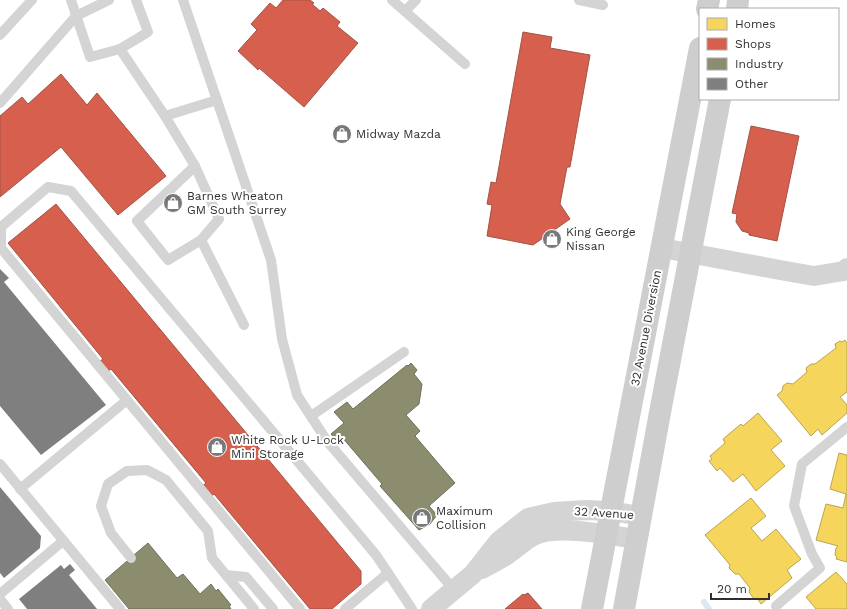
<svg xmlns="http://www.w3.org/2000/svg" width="847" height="609" viewBox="0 0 847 609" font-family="'Work Sans',sans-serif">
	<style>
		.homes { fill: #f6d55c; stroke: #bba44f }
		.shops { fill: #d6604d; stroke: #a45244 }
		.industry { fill: #8c8c6e; stroke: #70705b }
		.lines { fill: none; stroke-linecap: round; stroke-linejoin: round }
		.stream { stroke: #d9e9f4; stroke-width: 6 }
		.building { fill: #7f7f7f }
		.lane { stroke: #d4d4d4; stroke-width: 10 }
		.street { stroke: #d4d4d4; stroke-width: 20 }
		.secondary { stroke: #cecece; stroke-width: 22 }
		.labels { text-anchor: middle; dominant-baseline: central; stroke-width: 4; stroke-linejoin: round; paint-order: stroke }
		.poi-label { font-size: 12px; fill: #303030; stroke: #fff; text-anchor: start }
		.street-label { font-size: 12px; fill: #303030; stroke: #fff }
	</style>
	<rect width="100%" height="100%" fill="#fff"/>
	<g class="homes">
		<path d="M845 340 847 343V392L840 397 847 405V413L822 435 818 429 811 436 777 395 782 391 783 386 787 383 793 384 807 372 806 368 811 364H815L836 348 835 344 840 341 842 342Z"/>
		<path d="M758 413 782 441 771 450 785 466 756 491 743 474 733 482 720 468 717 471 709 461 712 459 710 456 725 443 723 439 741 424 743 426Z"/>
		<path d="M839 453 847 455V562L836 559 837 557 835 555 836 548 838 546 816 540 826 504 843 508 846 494 830 489Z"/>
		<path d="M751 498 766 516 751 528 762 541 776 529 801 559 787 570 792 578 761 604 757 598 754 599 749 592 750 588 739 574H735L729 568 730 565 705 535Z"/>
		<path d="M836 572 847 584V609H816L806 597Z"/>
	</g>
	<g class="shops">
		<path d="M283 0H310L314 3 312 4 320 11 323 8 340 22 337 26 358 43 304 107 259 68 258 70 238 51 257 30 251 24 270 3 276 8Z"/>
		<path d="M523 32 552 37 550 48 590 55 570 167H567L560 204 570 219 533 245 487 236 492 205 487 204 491 182 496 183Z"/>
		<path d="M61 74 87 105 97 93 166 176 118 215 61 147 0 197V116L22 97 28 104Z"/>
		<path d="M751 126 799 136 777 241 749 235V233L742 231 736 222 737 214 732 213Z"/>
		<path d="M56 204 361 571V584L332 609H310L214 494 210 497 201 487 206 483 111 369 106 373 97 363 103 359 8 243Z"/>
		<path d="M528 593 542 609H505L523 594 524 595Z"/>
	</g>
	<g class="industry">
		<path d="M411 363 417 370 414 374 422 384 419 404 406 415 420 431 415 436 455 483 429 506 437 515 430 524 419 530 380 486 382 484 341 436 336 440 331 434 344 423 334 412 347 402 353 409 407 365 408 366Z"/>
		<path d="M148 543 177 578 183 574 200 594 211 584 216 591 218 589 231 605 229 606 231 609H129L105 580Z"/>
	</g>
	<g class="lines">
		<path class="stream" d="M704 602 709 609"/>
	</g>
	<g class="building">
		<path d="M0 269 9 278 4 282 106 405 41 455 0 406Z"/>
		<path d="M0 487 41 536 40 548 4 578 0 573Z"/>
		<path d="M70 564 75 570 69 575 97 609H27L19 599 61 565 64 569Z"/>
	</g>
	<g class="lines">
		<g class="lane">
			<path d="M71 0 90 57 120 49"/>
			<path d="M136 0 148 32 120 49 165 116 195 166 219 219 201 240 244 325"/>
			<path d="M183 0 271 260 282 339 297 395 327 441 443 577 454 590"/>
			<path d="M392 0 465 64"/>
			<path d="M579 0 603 5"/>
			<path d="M405 11 416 0"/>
			<path d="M0 35 32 0"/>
			<path d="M0 103 76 16 109 0"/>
			<path d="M165 116 217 100"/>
			<path d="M195 166 137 221 168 260 201 240"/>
			<path d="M311 416 404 352"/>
			<path d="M0 464 120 609"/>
			<path d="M20 489 127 400"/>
			<path d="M131 558 111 533 101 506 108 484 127 471 147 470 166 480 208 531 212 558 254 609"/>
			<path d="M226 575 246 577 273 609"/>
			<path d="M0 594 63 541"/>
			<path d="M0 599 8 609"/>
			<path d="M776 606 820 568 812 554 794 506 802 464 847 427"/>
			<path d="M300 609 1 248V227L48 187 71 191 376 555 412 609"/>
			<path d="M345 609 388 573"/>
		</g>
		<g class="street">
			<path d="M662 248 780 270 814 276 844 271 847 268"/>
			<path d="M482 569C490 564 500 560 508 554 516 549 525 540 533 536 557 524 610 535 636 539"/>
			<path d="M431 609 473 574 499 541 528 518 554 512 586 510 610 511 641 516"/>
		</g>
		<g class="secondary">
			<path d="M707 9 709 0"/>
			<path d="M737 9 738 0"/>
			<path d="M592 609 700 48"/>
			<path d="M624 609 661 407 720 99"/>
		</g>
	</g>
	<defs>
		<g id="shop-disc" transform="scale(1)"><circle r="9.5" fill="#787878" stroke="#fff"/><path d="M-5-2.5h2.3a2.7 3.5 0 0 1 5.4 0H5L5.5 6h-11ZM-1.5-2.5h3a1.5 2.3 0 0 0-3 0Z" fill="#fff"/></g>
	</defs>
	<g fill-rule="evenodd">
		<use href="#shop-disc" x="342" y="134"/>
		<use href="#shop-disc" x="173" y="203"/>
		<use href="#shop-disc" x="552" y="239"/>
		<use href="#shop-disc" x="217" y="447"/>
		<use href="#shop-disc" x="422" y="518"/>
	</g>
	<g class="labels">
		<g class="poi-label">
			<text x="356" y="134">Midway Mazda</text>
			<text x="187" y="196">Barnes Wheaton<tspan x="187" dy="14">GM South Surrey</tspan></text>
			<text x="566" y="232">King George<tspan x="566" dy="14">Nissan</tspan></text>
			<text x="231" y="440">White Rock U-Lock<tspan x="231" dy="14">Mini Storage</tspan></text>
			<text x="436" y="511">Maximum<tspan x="436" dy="14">Collision</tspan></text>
		</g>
		<g class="street-label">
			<text transform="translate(646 328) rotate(-79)">32 Avenue Diversion</text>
			<text transform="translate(604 513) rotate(4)">32 Avenue</text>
		</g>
	</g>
	<rect x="699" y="8" width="140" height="92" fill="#ffffff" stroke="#acacac"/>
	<rect x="707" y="18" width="20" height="12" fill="#f6d55c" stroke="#acacac"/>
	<text x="735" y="28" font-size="12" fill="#303030">Homes</text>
	<rect x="707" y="38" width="20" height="12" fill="#d6604d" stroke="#acacac"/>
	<text x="735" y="48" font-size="12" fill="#303030">Shops</text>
	<rect x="707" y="58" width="20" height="12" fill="#8c8c6e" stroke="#acacac"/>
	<text x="735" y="68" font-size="12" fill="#303030">Industry</text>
	<rect x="707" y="78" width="20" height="12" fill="#7f7f7f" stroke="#acacac"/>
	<text x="735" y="88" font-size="12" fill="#303030">Other</text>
	<path d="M711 593v6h58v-6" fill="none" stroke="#303030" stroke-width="2"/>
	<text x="717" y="593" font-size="12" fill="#303030" stroke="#ffffff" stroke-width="3" paint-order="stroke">20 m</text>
</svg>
